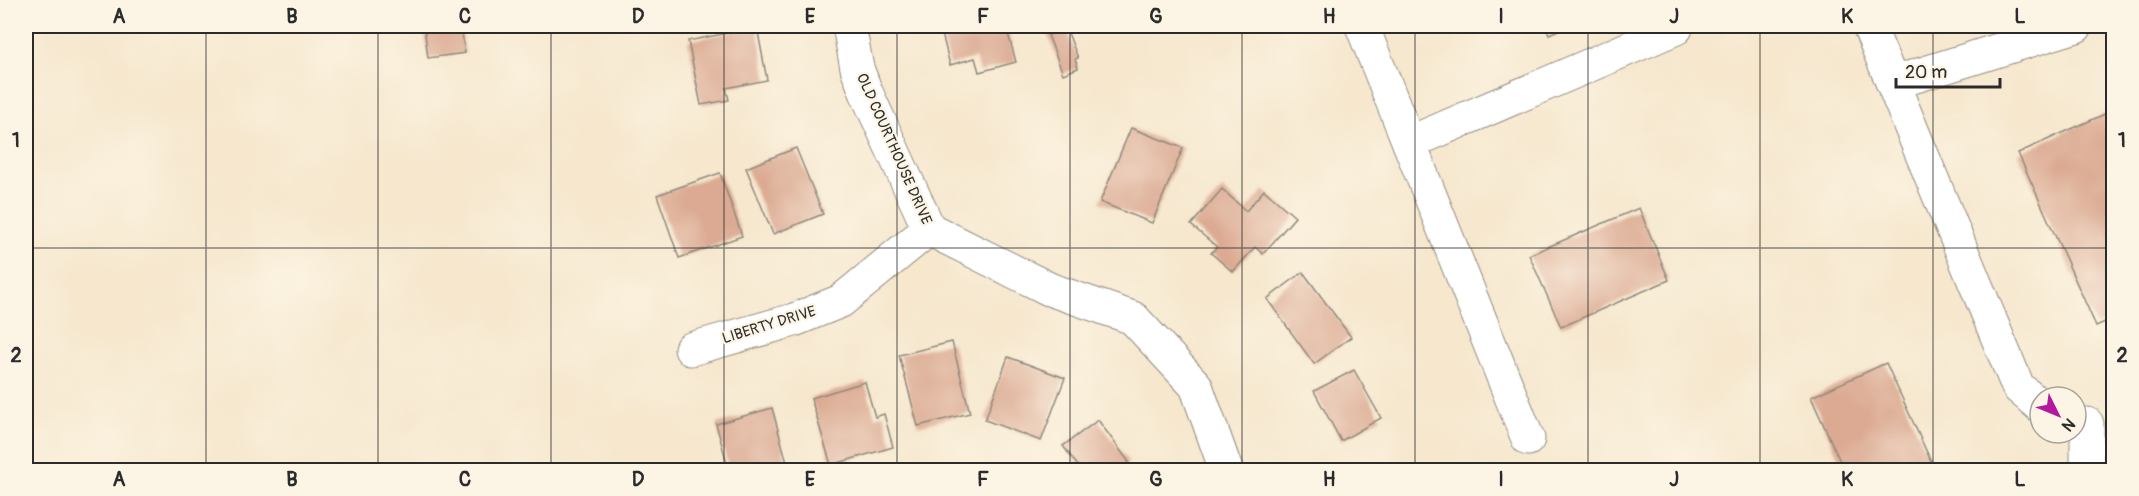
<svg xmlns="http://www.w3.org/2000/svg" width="2139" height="496" viewBox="0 0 2139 496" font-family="Pangolin,sans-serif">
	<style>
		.building { fill: #dcaa93 }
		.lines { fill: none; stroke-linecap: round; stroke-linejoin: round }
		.minor-casing { stroke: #90897c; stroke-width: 35 }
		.minor { stroke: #fff; stroke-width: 33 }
		.grid { fill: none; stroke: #2b2b2b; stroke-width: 1.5; stroke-opacity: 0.55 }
		.labels { text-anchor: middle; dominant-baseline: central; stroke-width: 4.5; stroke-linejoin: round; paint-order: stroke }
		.street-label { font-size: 15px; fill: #2b2b2b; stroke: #fcf5e5 }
		.neatline { fill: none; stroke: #2b2b2b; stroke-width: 2 }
		.grid-label { font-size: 20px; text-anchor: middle; font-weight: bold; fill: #2b2b2b }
	</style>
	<rect width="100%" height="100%" fill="#fcf5e5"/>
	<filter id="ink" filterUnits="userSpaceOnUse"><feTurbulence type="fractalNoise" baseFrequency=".0167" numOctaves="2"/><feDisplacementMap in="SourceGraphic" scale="12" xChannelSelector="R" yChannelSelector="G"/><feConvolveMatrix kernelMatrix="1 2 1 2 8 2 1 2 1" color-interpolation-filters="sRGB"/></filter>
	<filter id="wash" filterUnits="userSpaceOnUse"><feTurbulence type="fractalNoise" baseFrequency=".008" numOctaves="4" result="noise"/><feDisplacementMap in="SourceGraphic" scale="24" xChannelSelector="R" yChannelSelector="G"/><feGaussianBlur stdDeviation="1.35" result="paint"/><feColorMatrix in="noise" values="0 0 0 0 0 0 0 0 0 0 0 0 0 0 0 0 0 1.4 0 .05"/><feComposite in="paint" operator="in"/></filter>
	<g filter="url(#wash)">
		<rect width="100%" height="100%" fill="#f6e7cd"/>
		<g id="blocks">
			<g class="building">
				<path d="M424 26H461L465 53 428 58Z"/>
				<path d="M940 26H1006L1016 62 979 72 975 58 950 65Z"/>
				<path d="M1545 26H1568L1549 34Z"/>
				<path d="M757 27 767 80 726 88 729 100 701 105 688 41Z"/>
				<path d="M1066 28 1078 58 1075 59 1078 68 1063 74 1048 35Z"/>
				<path d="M2107 113 2114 127V318L2096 326 2018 153Z"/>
				<path d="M1131 128 1183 148 1152 223 1100 202Z"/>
				<path d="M796 148 823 214 773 234 746 168Z"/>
				<path d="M720 173 742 236 679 258 657 195Z"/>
				<path d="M1222 189 1246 211 1264 190 1295 217 1263 254 1255 247 1233 272 1211 253 1217 247 1191 225Z"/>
				<path d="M1639 208 1669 280 1561 327 1529 255Z"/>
				<path d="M1303 272 1351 337 1314 364 1267 299Z"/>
				<path d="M952 342 970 413 918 426 899 355Z"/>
				<path d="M1008 357 1065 378 1041 441 985 420Z"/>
				<path d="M1886 363 1935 470H1844L1811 397Z"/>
				<path d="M1354 370 1381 418 1341 441 1314 391Z"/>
				<path d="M865 382 875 417 884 414 893 447 831 465 811 398Z"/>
				<path d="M772 408 789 470H759L758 466 729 470 716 424Z"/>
				<path d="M1098 420 1129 462 1118 470H1081L1063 446Z"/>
				<path d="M1384 462 1387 470H1364Z"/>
			</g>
		</g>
	</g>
	<g filter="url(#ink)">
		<use href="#blocks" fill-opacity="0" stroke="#90897c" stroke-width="1.5"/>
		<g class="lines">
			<g class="minor-casing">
				<g id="minor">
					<path d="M849 26 857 68 866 92 929 229 1049 289 1133 318 1196 386 1226 470"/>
					<path d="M1362 26 1528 439"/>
					<path d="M1869 26 2018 387 2040 406"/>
					<path d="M1893 83 2076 26"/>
					<path d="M1409 143 1676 28"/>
					<path d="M691 349 794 320 841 301 929 229"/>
					<path d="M2087 424V470"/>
				</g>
			</g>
			<use href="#minor" class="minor"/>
		</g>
	</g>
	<path class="grid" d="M206 26V470M378 26V470M551 26V470M724 26V470M897 26V470M1070 26V470M1242 26V470M1415 26V470M1588 26V470M1760 26V470M1933 26V470M26 248H2114"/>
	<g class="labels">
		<g class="street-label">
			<text transform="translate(894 149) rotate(66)">OLD COURTHOUSE DRIVE</text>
			<text transform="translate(769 325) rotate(-17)">LIBERTY DRIVE</text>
		</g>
	</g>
	<rect width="2139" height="496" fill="none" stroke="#fcf5e5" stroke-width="66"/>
	<g transform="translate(2058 415) rotate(133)"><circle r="28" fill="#fcf5e5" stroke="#a8a49b" stroke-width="1.5"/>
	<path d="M0-4.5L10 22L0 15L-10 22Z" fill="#b5179e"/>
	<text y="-9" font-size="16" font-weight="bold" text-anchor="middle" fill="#2b2b2b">N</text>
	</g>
	<path d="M1896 78v9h104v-9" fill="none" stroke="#2b2b2b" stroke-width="3"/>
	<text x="1905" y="78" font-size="18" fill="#2b2b2b" stroke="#fcf5e5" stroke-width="4.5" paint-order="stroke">20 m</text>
	<rect x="33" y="33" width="2073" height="430" class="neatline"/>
	<g class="grid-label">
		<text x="119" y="23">A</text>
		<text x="292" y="23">B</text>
		<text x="465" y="23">C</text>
		<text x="638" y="23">D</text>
		<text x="810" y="23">E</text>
		<text x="983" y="23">F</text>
		<text x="1156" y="23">G</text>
		<text x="1329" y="23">H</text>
		<text x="1501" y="23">I</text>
		<text x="1674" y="23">J</text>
		<text x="1847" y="23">K</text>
		<text x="2020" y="23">L</text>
		<text x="16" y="147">1</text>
		<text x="2122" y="147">1</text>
		<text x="16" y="362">2</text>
		<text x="2122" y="362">2</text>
		<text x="119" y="486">A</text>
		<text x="292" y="486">B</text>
		<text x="465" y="486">C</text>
		<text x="638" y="486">D</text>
		<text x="810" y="486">E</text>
		<text x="983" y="486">F</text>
		<text x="1156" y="486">G</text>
		<text x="1329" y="486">H</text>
		<text x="1501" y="486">I</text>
		<text x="1674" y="486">J</text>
		<text x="1847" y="486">K</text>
		<text x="2020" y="486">L</text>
	</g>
</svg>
